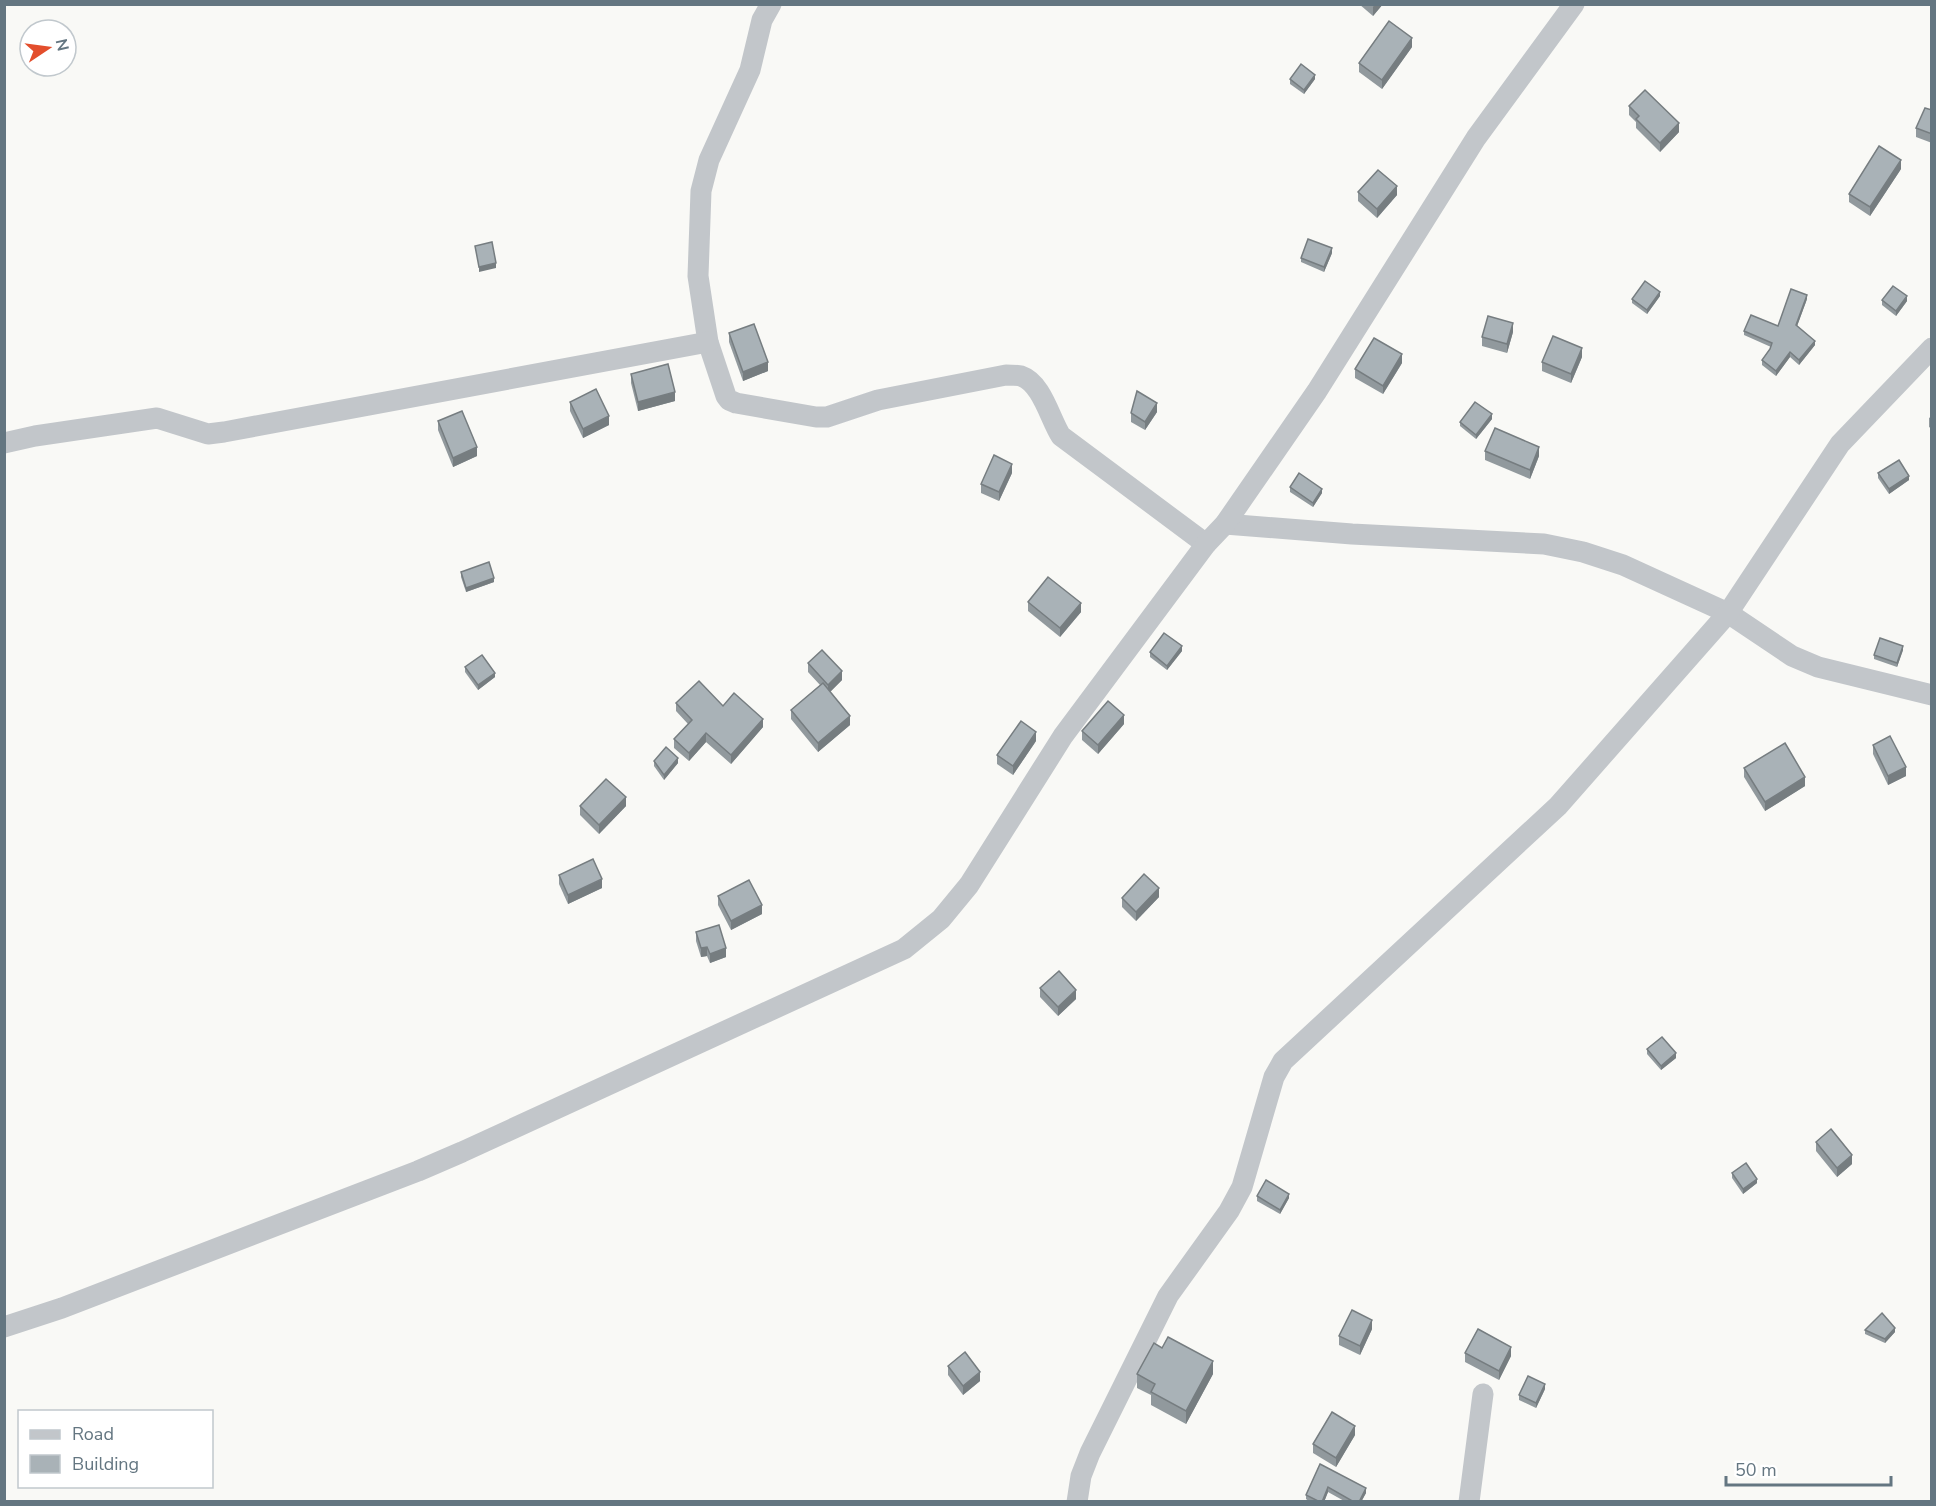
<svg xmlns="http://www.w3.org/2000/svg" width="1936" height="1506" viewBox="0 0 1936 1506" font-family="'Nunito Sans',sans-serif">
	<style>
		.lines { fill: none; stroke-linecap: round; stroke-linejoin: round }
		.minor { stroke: #c2c6ca; stroke-width: 21 }
		.wall { fill: #91999d }
		.shaded-wall { fill: #767d80 }
		.building { fill: #a9b2b7; stroke: #767d80; stroke-width: 1.5 }
	</style>
	<rect width="100%" height="100%" fill="#f9f9f6"/>
	<g class="lines">
		<g class="minor">
			<path d="M771 4 762 20 750 70 709 160 701 191 698 276 708 342 726 396 729 400 736 403 816 417H827L878 400 1006 375C1011 375 1017 375 1021 376 1042 383 1050 419 1061 436L1206 544"/>
			<path d="M4 443 35 436 157 418 208 434 224 432 708 342"/>
			<path d="M1225 524 1352 534 1544 544 1583 552 1623 565 1728 613 1792 656 1818 667 1932 695"/>
			<path d="M4 1327 62 1308 418 1171 462 1152 904 949 941 919 969 885 1063 736 1206 544 1225 524 1317 391 1476 138 1574 4"/>
			<path d="M1077 1502 1081 1476 1090 1453 1168 1296 1229 1211 1242 1187 1274 1077 1283 1061 1558 806 1728 613 1840 444 1932 348"/>
			<path d="M1469 1502 1483 1394"/>
		</g>
	</g>
	<g class="wall">
		<path d="M1359 4H1383L1373 16Z"/>
		<path d="M1412 47 1382 89 1359 72V63Z"/>
		<path d="M1290 79H1315L1304 94 1290 84Z"/>
		<path d="M1629 106 1679 132 1660 152 1636 128V122L1629 115Z"/>
		<path d="M1932 110V143L1916 137V128Z"/>
		<path d="M1901 169 1870 216 1849 202V194Z"/>
		<path d="M1358 192 1397 195 1377 218 1358 201Z"/>
		<path d="M1332 253 1324 272 1301 262V258Z"/>
		<path d="M1660 296 1647 314 1632 303V299Z"/>
		<path d="M1807 299 1797 326 1815 345 1799 365 1790 357 1776 376 1762 365V360L1771 347 1744 335V331L1778 326Z"/>
		<path d="M1882 300 1907 301 1896 316 1882 305Z"/>
		<path d="M1513 332 1507 353 1482 346V337Z"/>
		<path d="M729 333 768 371 743 381 729 342Z"/>
		<path d="M1582 357 1571 383 1542 371V362Z"/>
		<path d="M1402 363 1383 394 1355 378V369Z"/>
		<path d="M631 374 675 401 638 411 631 383Z"/>
		<path d="M570 402 609 425 583 438 570 411Z"/>
		<path d="M1157 412 1145 430 1131 422V413Z"/>
		<path d="M1932 416V429L1929 427V418Z"/>
		<path d="M1492 419 1476 439 1460 426V422Z"/>
		<path d="M438 421 477 456 453 467 438 430Z"/>
		<path d="M1485 451 1539 456 1530 479 1485 460Z"/>
		<path d="M1012 473 999 501 981 493V484Z"/>
		<path d="M1878 473 1909 480 1889 494 1878 478Z"/>
		<path d="M1290 487 1322 493 1313 507 1290 492Z"/>
		<path d="M461 572 494 582 466 592 461 577Z"/>
		<path d="M1028 602 1081 612 1060 637 1028 611Z"/>
		<path d="M1903 650 1897 667 1874 659V655Z"/>
		<path d="M1182 651 1167 670 1150 657V652Z"/>
		<path d="M808 663 842 680 830 692 850 725 818 752 791 719V710L820 685 808 672Z"/>
		<path d="M465 667 495 677 478 690 465 672Z"/>
		<path d="M676 703 723 706 763 727 731 764 706 742 689 761 674 748V739L688 724 676 711Z"/>
		<path d="M1124 724 1098 754 1082 740V731Z"/>
		<path d="M1036 741 1013 775 997 764V755Z"/>
		<path d="M1873 745 1906 776 1888 785 1873 754Z"/>
		<path d="M654 761 678 763 664 780 654 766Z"/>
		<path d="M1744 768 1805 786 1765 811 1744 777Z"/>
		<path d="M580 806H626L599 834 580 815Z"/>
		<path d="M559 875 602 888 568 904 559 884Z"/>
		<path d="M718 896 762 914 731 930 718 905Z"/>
		<path d="M1159 897 1136 921 1122 907V898Z"/>
		<path d="M696 932 726 957 710 963 707 956 701 957 696 941Z"/>
		<path d="M1040 988 1076 999 1058 1016 1040 997Z"/>
		<path d="M1647 1049 1676 1058 1661 1070 1647 1054Z"/>
		<path d="M1816 1142 1852 1164 1837 1177 1816 1151Z"/>
		<path d="M1732 1173 1757 1183 1743 1194 1732 1178Z"/>
		<path d="M1257 1196 1289 1198 1280 1214 1257 1201Z"/>
		<path d="M1372 1329 1360 1355 1339 1345V1336Z"/>
		<path d="M1865 1330 1895 1332 1885 1343 1865 1334Z"/>
		<path d="M1465 1353 1511 1356 1499 1380 1465 1362Z"/>
		<path d="M948 1366 980 1381 963 1395 948 1375Z"/>
		<path d="M1137 1374H1213L1186 1424 1151 1405V1395L1137 1388Z"/>
		<path d="M1545 1389 1536 1408 1519 1400V1395Z"/>
		<path d="M1355 1435 1336 1467 1313 1453V1444Z"/>
		<path d="M1320 1464 1366 1493 1361 1502H1346L1328 1492 1324 1502H1310L1306 1499V1495Z"/>
	</g>
	<g class="shaded-wall">
		<path d="M1375 4H1383L1373 16V7Z"/>
		<path d="M1412 38V47L1382 89V80Z"/>
		<path d="M1315 75V79L1304 94V90Z"/>
		<path d="M1679 123V132L1660 152V143Z"/>
		<path d="M1901 160V169L1870 216V207Z"/>
		<path d="M1397 186V195L1377 218V209Z"/>
		<path d="M1332 248V253L1324 272V267Z"/>
		<path d="M496 263V268L479 272V267Z"/>
		<path d="M1660 292V296L1647 314V310Z"/>
		<path d="M1807 295V299L1796 329V325Z"/>
		<path d="M1907 296V301L1896 316V311Z"/>
		<path d="M1513 323V332L1507 353V344Z"/>
		<path d="M1815 341V345L1799 365V360Z"/>
		<path d="M1582 348V357L1571 383V374Z"/>
		<path d="M1790 352V357L1776 376V371Z"/>
		<path d="M1402 354V363L1383 394V386Z"/>
		<path d="M768 362V371L743 381V372Z"/>
		<path d="M675 392V401L638 411V402Z"/>
		<path d="M1157 403V412L1145 430V422Z"/>
		<path d="M1492 414V419L1476 439V435Z"/>
		<path d="M609 416V425L583 438V429Z"/>
		<path d="M477 447V456L453 467V458Z"/>
		<path d="M1539 447V456L1530 479V470Z"/>
		<path d="M1012 464V473L999 501V492Z"/>
		<path d="M1909 476V480L1889 494V489Z"/>
		<path d="M1322 489V493L1313 507V503Z"/>
		<path d="M494 578V582L466 592V588Z"/>
		<path d="M1081 603V612L1060 637V628Z"/>
		<path d="M1182 646V651L1167 670V666Z"/>
		<path d="M1903 646V650L1897 667V663Z"/>
		<path d="M842 671V680L828 694V685Z"/>
		<path d="M495 673V677L478 690V685Z"/>
		<path d="M1124 715V724L1098 754V745Z"/>
		<path d="M850 716V725L818 752V743Z"/>
		<path d="M763 719V727L731 764V755Z"/>
		<path d="M1036 732V741L1013 775V766Z"/>
		<path d="M706 733V742L689 761V753Z"/>
		<path d="M678 758V763L664 780V775Z"/>
		<path d="M1906 767V776L1888 785V776Z"/>
		<path d="M1805 777V786L1765 811V802Z"/>
		<path d="M626 797V806L599 834V825Z"/>
		<path d="M602 879V888L568 904V895Z"/>
		<path d="M1159 888V897L1136 921V912Z"/>
		<path d="M762 905V914L731 930V921Z"/>
		<path d="M707 947V956L701 957V948Z"/>
		<path d="M726 948V957L710 963V954Z"/>
		<path d="M1076 990V999L1058 1016V1007Z"/>
		<path d="M1676 1053V1058L1661 1070V1066Z"/>
		<path d="M1852 1155V1164L1837 1177V1168Z"/>
		<path d="M1757 1179V1183L1743 1194V1189Z"/>
		<path d="M1289 1194V1198L1280 1214V1210Z"/>
		<path d="M1372 1320V1329L1360 1355V1346Z"/>
		<path d="M1895 1328V1332L1885 1343V1339Z"/>
		<path d="M1511 1347V1356L1499 1380V1371Z"/>
		<path d="M1213 1361V1374L1186 1424V1411Z"/>
		<path d="M980 1372V1381L963 1395V1386Z"/>
		<path d="M1545 1384V1389L1536 1408V1403Z"/>
		<path d="M1355 1426V1435L1336 1467V1458Z"/>
		<path d="M1328 1487V1492L1324 1502H1322Z"/>
		<path d="M1366 1488V1493L1361 1502H1359Z"/>
	</g>
	<g class="building">
		<path d="M1389 21 1412 38 1382 80 1359 63Z"/>
		<path d="M1301 64 1315 75 1304 90 1290 79Z"/>
		<path d="M1645 90 1679 123 1660 143 1636 119 1639 116 1629 106Z"/>
		<path d="M1925 108 1932 110V134L1916 128Z"/>
		<path d="M1879 146 1901 160 1870 207 1849 194Z"/>
		<path d="M1378 170 1397 186 1377 209 1358 192Z"/>
		<path d="M1308 239 1332 248 1324 267 1301 258Z"/>
		<path d="M492 242 496 263 479 267 475 246Z"/>
		<path d="M1645 281 1660 292 1647 310 1632 299Z"/>
		<path d="M1893 286 1907 296 1896 311 1882 300Z"/>
		<path d="M1791 289 1807 295 1796 325 1815 341 1799 360 1790 352 1776 371 1762 360 1770 349 1772 343 1744 331 1751 315 1778 326Z"/>
		<path d="M1488 316 1513 323 1507 344 1482 337Z"/>
		<path d="M754 324 768 362 743 372 729 333Z"/>
		<path d="M1553 336 1582 348 1571 374 1542 362Z"/>
		<path d="M1374 338 1402 354 1383 386 1355 369Z"/>
		<path d="M668 364 675 392 638 402 631 374Z"/>
		<path d="M596 389 609 416 583 429 570 402Z"/>
		<path d="M1137 391 1157 403 1145 422 1131 413Z"/>
		<path d="M1475 402 1492 414 1476 435 1460 422Z"/>
		<path d="M462 411 477 447 453 458 438 421Z"/>
		<path d="M1495 428 1539 447 1530 470 1485 451Z"/>
		<path d="M994 455 1012 464 999 492 981 484Z"/>
		<path d="M1899 460 1909 476 1889 489 1878 473Z"/>
		<path d="M1299 473 1322 489 1313 503 1290 487Z"/>
		<path d="M489 562 494 578 466 588 461 572Z"/>
		<path d="M1048 577 1081 603 1060 628 1028 602Z"/>
		<path d="M1164 633 1182 646 1167 666 1150 652Z"/>
		<path d="M1880 638 1903 646 1897 663 1874 655Z"/>
		<path d="M822 650 842 671 828 685 808 663Z"/>
		<path d="M482 655 495 673 478 685 465 667Z"/>
		<path d="M699 681 723 706 734 693 763 719 731 755 706 733 689 753 674 739 692 720 676 703Z"/>
		<path d="M823 683 850 716 818 743 791 710Z"/>
		<path d="M1108 701 1124 715 1098 745 1082 731Z"/>
		<path d="M1021 721 1036 732 1013 766 997 755Z"/>
		<path d="M1890 736 1906 767 1888 776 1873 745Z"/>
		<path d="M1785 743 1805 777 1765 802 1744 768Z"/>
		<path d="M666 747 678 758 664 775 654 761Z"/>
		<path d="M606 779 626 797 599 825 580 806Z"/>
		<path d="M593 859 602 879 568 895 559 875Z"/>
		<path d="M1144 874 1159 888 1136 912 1122 898Z"/>
		<path d="M749 880 762 905 731 921 718 896Z"/>
		<path d="M719 925 726 948 710 954 707 947 701 948 696 932Z"/>
		<path d="M1059 971 1076 990 1058 1007 1040 988Z"/>
		<path d="M1662 1037 1676 1053 1661 1066 1647 1049Z"/>
		<path d="M1831 1129 1852 1155 1837 1168 1816 1142Z"/>
		<path d="M1746 1163 1757 1179 1743 1189 1732 1173Z"/>
		<path d="M1266 1180 1289 1194 1280 1210 1257 1196Z"/>
		<path d="M1352 1310 1372 1320 1360 1346 1339 1336Z"/>
		<path d="M1882 1313 1895 1328 1885 1339 1865 1330Z"/>
		<path d="M1478 1329 1511 1347 1499 1371 1465 1353Z"/>
		<path d="M1168 1337 1213 1361 1186 1411 1151 1392 1155 1384 1137 1374 1154 1343 1162 1348Z"/>
		<path d="M965 1352 980 1372 963 1386 948 1366Z"/>
		<path d="M1528 1376 1545 1384 1536 1403 1519 1395Z"/>
		<path d="M1332 1412 1355 1426 1336 1458 1313 1444Z"/>
		<path d="M1320 1464 1366 1488 1359 1502H1354L1328 1487 1322 1502H1320L1306 1495Z"/>
	</g>
	<rect width="1936" height="1506" fill="none" stroke="#647681" stroke-width="12"/>
	<rect x="18" y="1410" width="195" height="78" fill="#ffffff" stroke="#c1c8cd" stroke-width="1.5"/>
	<rect x="30" y="1430" width="30" height="9" fill="#c2c6ca" stroke="#c1c8cd" stroke-width="1.5"/>
	<text x="72" y="1440" font-size="18" fill="#647681">Road</text>
	<rect x="30" y="1455" width="30" height="18" fill="#a9b2b7" stroke="#c1c8cd" stroke-width="1.5"/>
	<text x="72" y="1470" font-size="18" fill="#647681">Building</text>
	<g transform="translate(48 48) rotate(77)"><circle r="28" fill="#ffffff" stroke="#c1c8cd" stroke-width="1.5"/>
	<path d="M0-4.5L10 22L0 15L-10 22Z" fill="#e34e2c"/>
	<text y="-9" font-size="16" font-weight="bold" text-anchor="middle" fill="#647681">N</text>
	</g>
	<path d="M1726 1476v9h165v-9" fill="none" stroke="#647681" stroke-width="3"/>
	<text x="1735" y="1476" font-size="18" fill="#647681" stroke="#ffffff" stroke-width="4.5" paint-order="stroke">50 m</text>
</svg>
